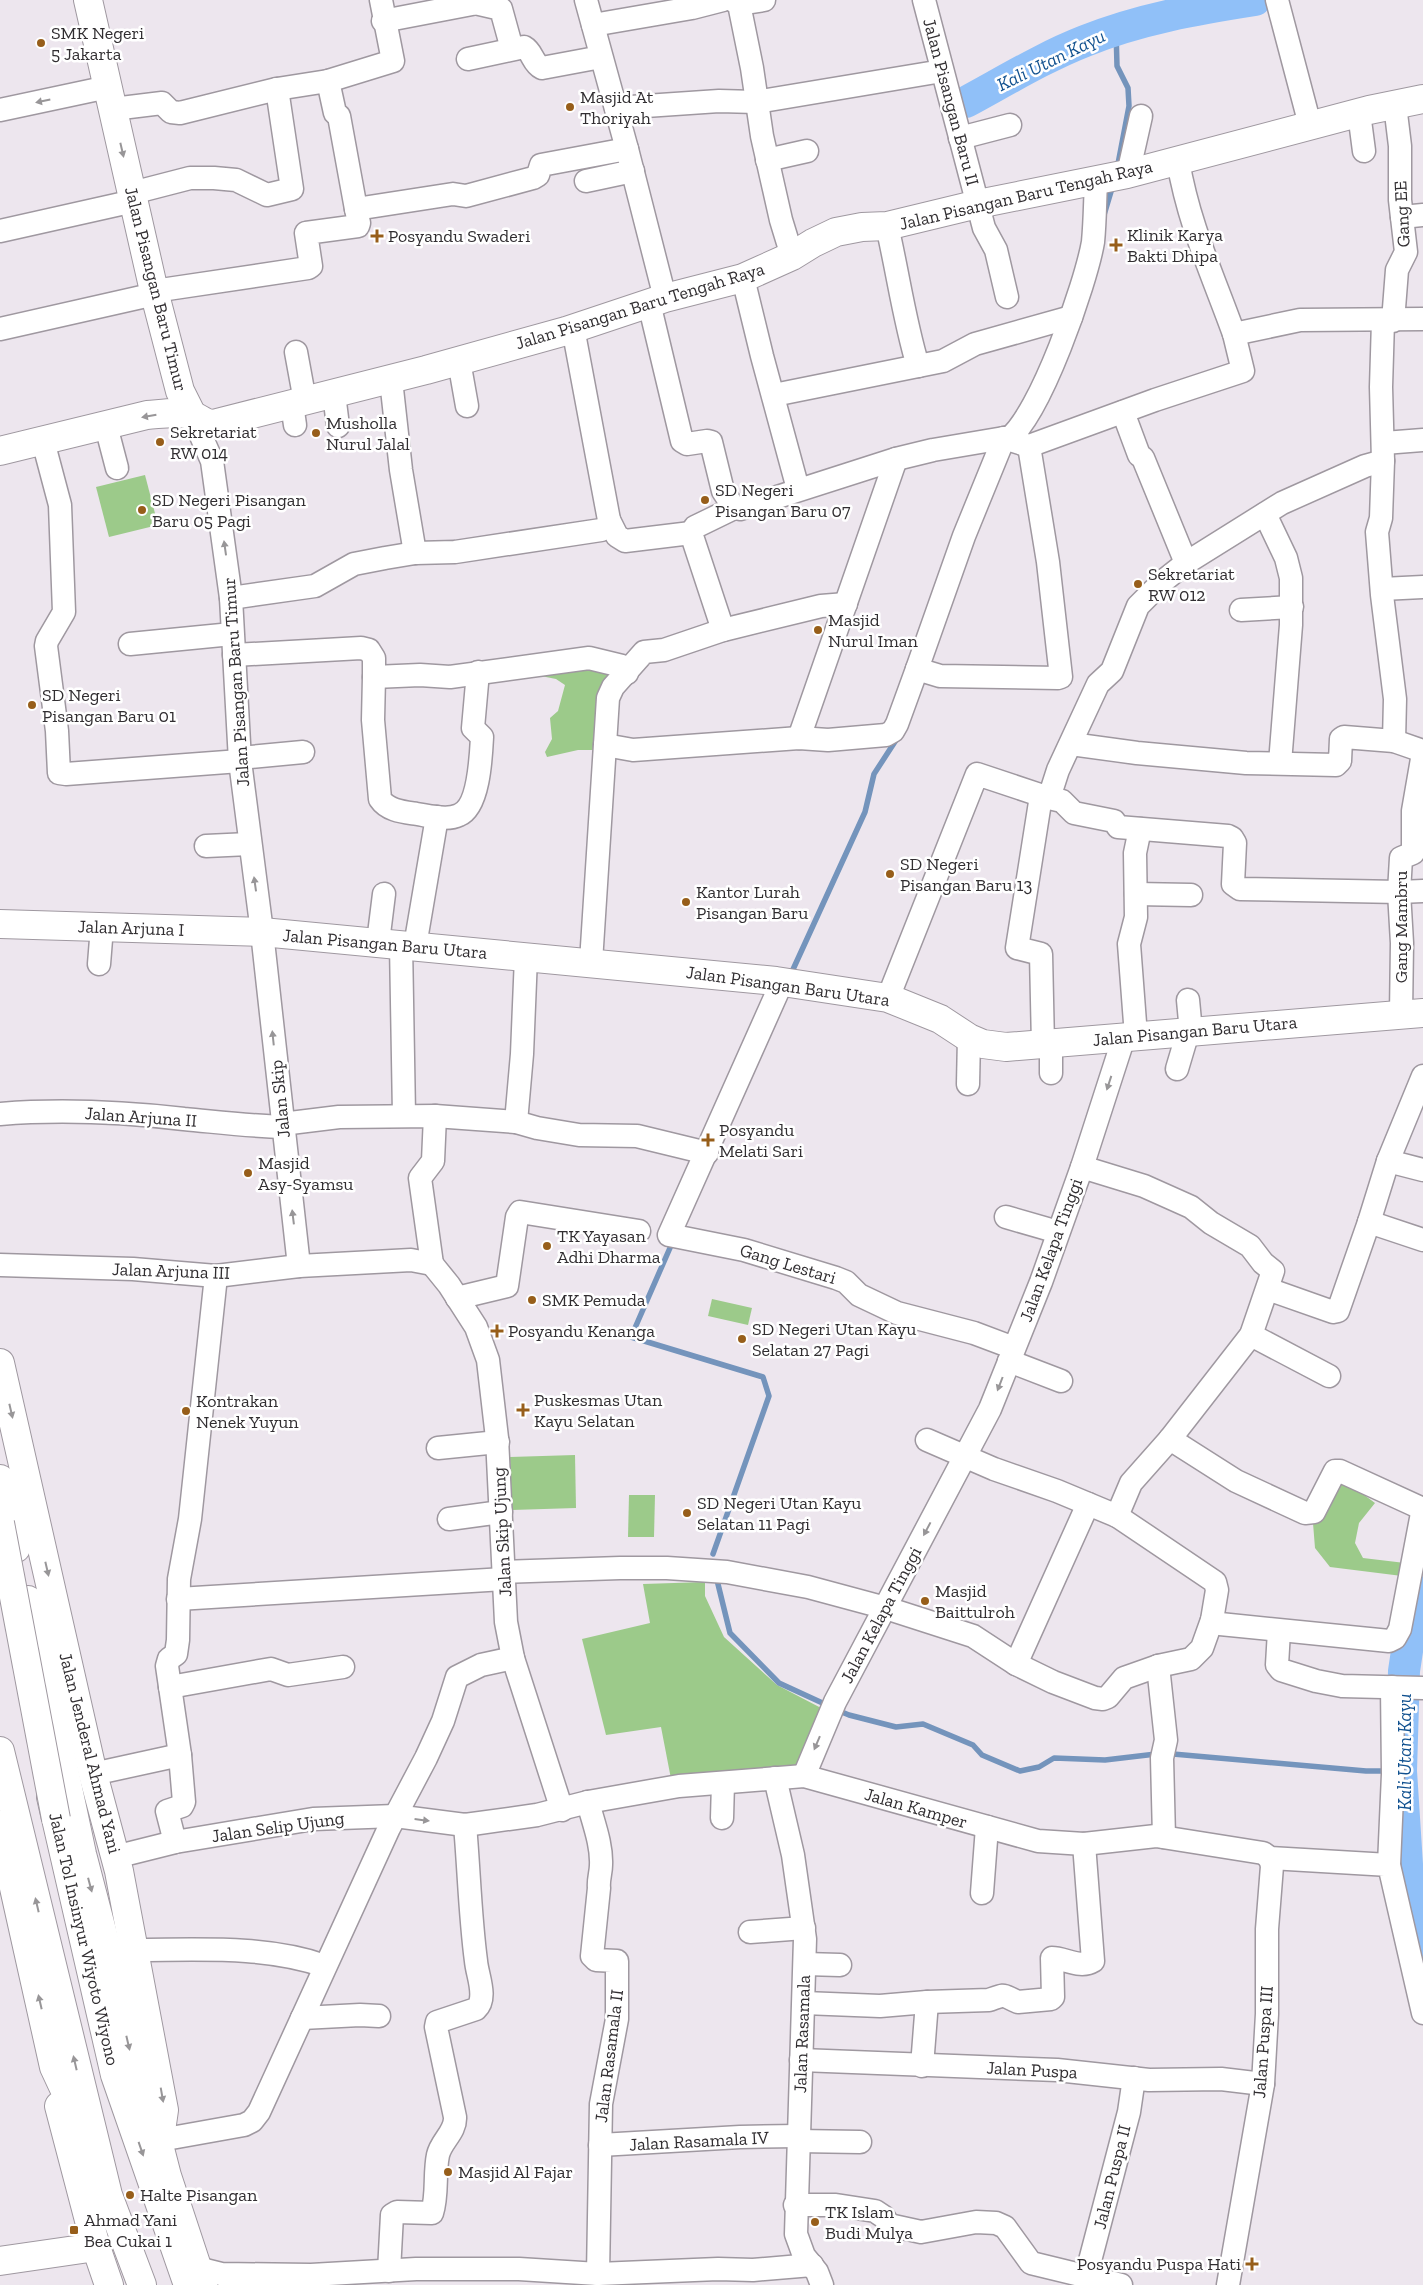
<svg xmlns="http://www.w3.org/2000/svg" width="1423" height="2285" viewBox="0 0 1423 2285" font-family="'Zilla Slab',serif">
	<style>
		.green { fill: #9cca8a }
		.lines { fill: none; stroke-linecap: round; stroke-linejoin: round }
		.stream { stroke: #7494bc; stroke-width: 5.5 }
		.river { stroke: #90c0f8; stroke-width: 32 }
		.minor-casing { stroke: #9f98a0; stroke-width: 25 }
		.tertiary-casing { stroke: #9f98a0; stroke-width: 30 }
		.secondary-casing { stroke: #9f98a0; stroke-width: 30 }
		.trunk-casing { stroke: #9f98a0; stroke-width: 30 }
		.motorway-casing { stroke: #9f98a0; stroke-width: 30 }
		.minor { stroke: #fff; stroke-width: 22 }
		.tertiary { stroke: #fff; stroke-width: 28 }
		.secondary { stroke: #fff; stroke-width: 28 }
		.trunk { stroke: #fff; stroke-width: 28 }
		.motorway { stroke: #fff; stroke-width: 28 }
		.motorway-bridge-casing { stroke: #9f98a0; stroke-width: 30; stroke-linecap: butt }
		.motorway-bridge { stroke: #fff; stroke-width: 28 }
		.oneway { fill: #989698 }
		.poi-dot { fill: #975e1a; stroke: #fff; stroke-width: 2 }
		.labels { text-anchor: middle; dominant-baseline: central; stroke-width: 5; stroke-linejoin: round; paint-order: stroke }
		.poi-label { font-size: 18px; fill: #312e31; stroke: #fff; text-anchor: start }
		.street-label { font-size: 18px; fill: #312e31; stroke: #fff }
		.water-label { font-size: 19px; font-style: italic; fill: #11518f; stroke: #fff }
	</style>
	<rect width="100%" height="100%" fill="#ede6ee"/>
	<g class="green">
		<path d="M145 475 158 525 109 537 96 487Z"/>
		<path d="M542 663 614 673 624 682 604 750H578L547 757 545 752 552 739 550 718 558 711 565 685 556 679 536 675Z"/>
		<path d="M712 1299 752 1308 748 1325 708 1316Z"/>
		<path d="M575 1455 576 1508 512 1510 510 1457Z"/>
		<path d="M1336 1474 1375 1503 1359 1523 1355 1543 1363 1558 1405 1563 1402 1576 1330 1567 1315 1548 1313 1523Z"/>
		<path d="M629 1495H655L654 1537H628Z"/>
		<path d="M705 1582V1596L724 1637 777 1685 823 1709 796 1773 672 1784 661 1727 606 1735 582 1639 650 1623 643 1584Z"/>
	</g>
	<g class="lines">
		<g class="stream">
			<path d="M1116 30 1117 66 1128 88 1129 106 1117 169"/>
			<path d="M1104 215 1113 185"/>
			<path d="M790 976 865 812 874 774 898 737"/>
			<path d="M673 1241 631 1337 763 1377 769 1396 713 1554"/>
			<path d="M716 1576 730 1633 779 1683 829 1706"/>
			<path d="M837 1710 849 1715 896 1727 923 1724 973 1745 982 1755 1020 1771 1039 1767 1054 1758 1105 1760 1156 1754"/>
			<path d="M1173 1754 1366 1771H1388"/>
		</g>
		<g class="river">
			<path d="M966 102C1005 81 1044 57 1085 41 1140 19 1197 9 1255 0"/>
			<path d="M1416 1591 1404 1671 1401 1771 1408 1880 1423 1946"/>
		</g>
		<g class="minor-casing">
			<g id="minor">
				<path d="M586 0 627 149 665 298"/>
				<path d="M732 0 739 4 752 68 762 136 781 220 792 256"/>
				<path d="M924 0 984 228 996 250 1007 297"/>
				<path d="M1277 0 1310 125"/>
				<path d="M475 3 501 9 512 49"/>
				<path d="M739 4 764 0"/>
				<path d="M383 21 472 4 475 3V0"/>
				<path d="M593 25 692 8 723 0"/>
				<path d="M468 59 524 47C533 52 532 63 542 68L601 57"/>
				<path d="M328 81 335 113 339 116 356 209"/>
				<path d="M616 108 719 101 756 102 942 71"/>
				<path d="M113 109 162 103 171 112 180 113 277 89 328 81 393 61 381 0"/>
				<path d="M0 110 108 87"/>
				<path d="M1359 113 1364 151"/>
				<path d="M960 138 1010 125"/>
				<path d="M767 160 807 151"/>
				<path d="M1178 161C1189 225 1212 273 1234 334L1300 320 1423 319"/>
				<path d="M1128 174 1141 116"/>
				<path d="M586 181 633 171"/>
				<path d="M132 193 190 178H214L236 180 267 195 292 189 277 89"/>
				<path d="M1402 217 1423 215"/>
				<path d="M887 226C898 273 904 320 918 366"/>
				<path d="M0 231 134 201"/>
				<path d="M743 278 762 356 798 489"/>
				<path d="M154 291 308 268 311 266 306 233 358 226 359 223 356 209 453 194 466 196 533 178 538 175 541 165 627 149"/>
				<path d="M649 303 682 441 687 444 707 441 711 442 723 491 734 508 740 509 896 459 933 450 1004 438 1029 446 1155 400 1243 371 1234 334"/>
				<path d="M1383 321 1381 387 1383 461 1381 518 1377 532 1382 595 1395 699 1394 741"/>
				<path d="M1393 321 1397 270 1406 252 1400 200V146L1395 105"/>
				<path d="M0 329 155 294"/>
				<path d="M296 352 305 401"/>
				<path d="M459 361 467 406"/>
				<path d="M391 380 401 470 415 553"/>
				<path d="M334 394 338 426"/>
				<path d="M774 395 943 361 975 344 1071 317"/>
				<path d="M292 404 295 425"/>
				<path d="M1123 412 1139 455 1143 458 1186 563"/>
				<path d="M192 415 212 461 231 598 240 761 262 932 299 1266"/>
				<path d="M106 426 117 468"/>
				<path d="M1004 438 964 536 917 669 940 676 1058 678 1061 677 1048 562 1029 446"/>
				<path d="M1008 439C1040 416 1086 283 1093 242 1095 222 1095 201 1096 181"/>
				<path d="M43 441 60 505 64 612 47 641 46 646 57 731 59 773 66 774 240 761"/>
				<path d="M1384 443 1423 440"/>
				<path d="M1383 461 1365 466 1282 503 1186 563 1162 582 1138 606 1112 671 1098 684 1058 770 1049 798 1062 801 1074 813 1114 821 1118 827 1228 836 1232 838 1235 843 1233 884 1240 889 1399 892 1423 891"/>
				<path d="M1265 514 1286 558 1291 578V625L1280 763"/>
				<path d="M609 520 617 536 625 541 691 533"/>
				<path d="M1382 589 1423 587"/>
				<path d="M231 598 315 586 354 564 385 558 415 553 455 552 601 530 606 527 609 520 573 328"/>
				<path d="M1241 610 1292 607"/>
				<path d="M723 630 691 533 695 527 734 508"/>
				<path d="M130 644 232 634"/>
				<path d="M234 655 361 648 369 650 374 658V677L420 675 450 677 589 658 622 666 627 673"/>
				<path d="M374 677 373 720 380 799C388 811 404 812 417 814 430 816 447 821 459 815 479 807 481 756 482 737L473 728 478 672"/>
				<path d="M799 738 896 459"/>
				<path d="M1071 744 1137 753 1246 763 1336 765 1340 761 1341 739 1344 737 1394 741 1420 750 1423 759"/>
				<path d="M605 745 633 750 799 738 828 740 886 735 893 731 897 724 917 669"/>
				<path d="M240 758 303 752"/>
				<path d="M1041 796 1017 948 1041 954 1043 1045"/>
				<path d="M206 846 249 844"/>
				<path d="M1136 894 1191 895"/>
				<path d="M378 942 384 894"/>
				<path d="M401 944 404 1115"/>
				<path d="M415 946 437 817"/>
				<path d="M591 962 608 698 613 687 644 652 664 650 723 630 821 606 846 604"/>
				<path d="M99 964 102 927"/>
				<path d="M782 982 669 1235 744 1250 836 1278 846 1282 859 1295 897 1313 974 1333 1014 1348"/>
				<path d="M888 998 977 774 1049 798"/>
				<path d="M1188 1000 1191 1032"/>
				<path d="M1401 1014 1402 943 1399 892 1401 858 1413 853V811L1422 759"/>
				<path d="M1136 1036 1129 944 1136 917 1135 853 1140 829"/>
				<path d="M1051 1044V1073"/>
				<path d="M1177 1069 1188 1032"/>
				<path d="M968 1084 969 1038"/>
				<path d="M0 1114C61 1109 123 1112 184 1119 217 1122 249 1126 283 1127"/>
				<path d="M516 1122 522 1054 526 957"/>
				<path d="M282 1124 339 1117 435 1116 516 1122 537 1128 579 1135 637 1136 707 1153"/>
				<path d="M1388 1161 1423 1170"/>
				<path d="M1082 1167 1144 1186 1191 1207 1211 1223 1250 1246 1263 1263 1273 1271 1251 1335 1170 1439 1131 1483 1117 1516"/>
				<path d="M1006 1217 1058 1232"/>
				<path d="M1369 1222 1423 1240"/>
				<path d="M432 1264 449 1285 476 1327 488 1360 497 1438 506 1622 513 1658 562 1810"/>
				<path d="M432 1264 420 1178 433 1161 435 1116"/>
				<path d="M0 1265 133 1269 216 1276 299 1266 411 1260 432 1264"/>
				<path d="M1268 1289 1333 1312 1338 1311 1369 1222 1388 1161 1423 1076"/>
				<path d="M457 1298 507 1286 517 1217 520 1212 639 1231"/>
				<path d="M1251 1335 1329 1376"/>
				<path d="M1009 1361 1061 1381"/>
				<path d="M1170 1439 1236 1481 1305 1513 1314 1512 1335 1471H1340L1423 1509"/>
				<path d="M438 1448 498 1442"/>
				<path d="M449 1519 501 1512"/>
				<path d="M504 1572 620 1568H667L727 1572 808 1587 886 1608 973 1636 1016 1664 1053 1682 1095 1698 1103 1699 1108 1697 1124 1678 1158 1666 1191 1659 1202 1648 1212 1620 1217 1590 1215 1582 1117 1516 1057 1491 994 1469 927 1440"/>
				<path d="M178 1599 504 1579"/>
				<path d="M1212 1620 1220 1624 1389 1641 1395 1638 1400 1629 1423 1508"/>
				<path d="M1279 1631 1277 1665 1281 1670 1316 1681 1342 1686 1423 1688"/>
				<path d="M1016 1664 1088 1504"/>
				<path d="M1158 1666 1166 1740 1162 1758 1164 1837"/>
				<path d="M170 1687 271 1669 288 1675 343 1667"/>
				<path d="M93 1774 180 1755"/>
				<path d="M804 1776 835 1702 990 1409 1041 1282 1082 1167 1124 1037"/>
				<path d="M775 1778 793 1855 805 1939 796 2234 804 2256 817 2272 822 2285"/>
				<path d="M588 1802C593 1822 602 1844 601 1865 601 1873 598 1880 599 1888L592 1956 596 1960 617 1961V2019L601 2104 598 2274"/>
				<path d="M722 1818 723 1783"/>
				<path d="M175 1842 167 1811 182 1806 184 1802 180 1755 167 1666 169 1659 176 1654 178 1640 179 1579 190 1519 216 1276"/>
				<path d="M115 1857 175 1842 313 1819 395 1816 465 1825 537 1815 588 1802 679 1786 804 1776 1038 1841 1084 1844 1156 1836 1263 1853 1270 1858 1389 1865 1423 2013"/>
				<path d="M1389 1865 1393 1774 1392 1687"/>
				<path d="M982 1893 987 1827"/>
				<path d="M750 1932 804 1928"/>
				<path d="M135 1950C197 1950 266 1945 325 1966"/>
				<path d="M805 1964 840 1965"/>
				<path d="M804 2003 880 2006 927 2002 989 2000C1008 1993 1001 1995 1018 2002L1051 1999 1053 1997 1052 1958C1065 1958 1080 1969 1093 1961L1084 1844"/>
				<path d="M302 2018 360 2015 379 2016"/>
				<path d="M801 2060 1057 2070 1149 2080 1221 2079 1263 2084"/>
				<path d="M922 2066 927 2002"/>
				<path d="M160 2140 244 2125 252 2121 259 2112 389 1828 426 1758 443 1721 457 1677 481 1665 513 1658"/>
				<path d="M798 2141 860 2142"/>
				<path d="M600 2145 740 2137 798 2136"/>
				<path d="M795 2205H836L875 2211 884 2217 889 2225 921 2232 976 2222 996 2223 1005 2227 1031 2263 1121 2285"/>
				<path d="M197 2268 221 2274 311 2275 416 2269H519L598 2274 718 2269 753 2270 812 2265"/>
				<path d="M389 2271 392 2215 397 2212 432 2213C438 2195 434 2174 438 2155 441 2141 456 2132 455 2117L436 2027 437 2022 476 2009C488 1998 477 1975 476 1961 470 1916 469 1870 465 1825"/>
				<path d="M1086 2276 1129 2112 1134 2078"/>
				<path d="M1228 2285 1263 2084 1267 2014V1929L1272 1866 1270 1858"/>
			</g>
		</g>
		<g class="tertiary-casing">
			<g id="tertiary">
				<path d="M88 0 154 291 180 391 192 415"/>
				<path d="M0 451 147 415C162 414 177 411 191 415 199 417 204 424 213 424L426 370 566 331 665 298 743 278 792 256 813 243 836 232 862 227 887 226 978 204 1127 174 1369 110 1423 99"/>
				<path d="M0 924 262 932 776 981 888 998 940 1019 969 1038 983 1044 1006 1047 1423 1013"/>
				<path d="M0 2261 96 2247"/>
			</g>
		</g>
		<g class="secondary-casing">
			<g id="secondary">
				<path d="M0 1363 93 1774 119 1871 164 2110 159 2145"/>
				<path d="M59 2106 96 2247 109 2285"/>
			</g>
		</g>
		<g class="trunk-casing">
			<g id="trunk">
				<path d="M0 1479 16 1548"/>
				<path d="M28 1600 82 1854 106 1946 144 2111 159 2145 167 2176 203 2285"/>
				<path d="M0 1825 54 2067 68 2097 89 2165"/>
			</g>
		</g>
		<g class="motorway-casing">
			<g id="motorway">
				<path d="M0 1751 108 2195 142 2285"/>
				<path d="M51 1797 115 2075 188 2285"/>
			</g>
		</g>
		<use href="#minor" class="minor"/>
		<use href="#tertiary" class="tertiary"/>
		<use href="#secondary" class="secondary"/>
		<use href="#trunk" class="trunk"/>
		<use href="#motorway" class="motorway"/>
		<g class="motorway-bridge-casing">
			<path id="motorway-bridge" d="M0 1523 56 1819"/>
		</g>
		<use href="#motorway-bridge" class="motorway-bridge"/>
	</g>
	<defs><path id="oneway-solid" d="M-6-.8H1V-3.2L6.5 0L1 3.2V.8H-6Z" transform="scale(1.25)"/></defs>
	<g class="oneway">
		<use href="#oneway-solid" transform="translate(43 101) rotate(168)"/>
		<use href="#oneway-solid" transform="translate(122 150) rotate(77)"/>
		<use href="#oneway-solid" transform="translate(149 416) rotate(170)"/>
		<use href="#oneway-solid" transform="translate(225 548) rotate(-98)"/>
		<use href="#oneway-solid" transform="translate(255 884) rotate(-98)"/>
		<use href="#oneway-solid" transform="translate(273 1038) rotate(-96)"/>
		<use href="#oneway-solid" transform="translate(1109 1083) rotate(108)"/>
		<use href="#oneway-solid" transform="translate(293 1217) rotate(-97)"/>
		<use href="#oneway-solid" transform="translate(1000 1384) rotate(111)"/>
		<use href="#oneway-solid" transform="translate(11 1411) rotate(77)"/>
		<use href="#oneway-solid" transform="translate(927 1529) rotate(118)"/>
		<use href="#oneway-solid" transform="translate(47 1569) rotate(77)"/>
		<use href="#oneway-solid" transform="translate(817 1743) rotate(113)"/>
		<use href="#oneway-solid" transform="translate(422 1820) rotate(7)"/>
		<use href="#oneway-solid" transform="translate(90 1885) rotate(75)"/>
		<use href="#oneway-solid" transform="translate(37 1905) rotate(-103)"/>
		<use href="#oneway-solid" transform="translate(40 2002) rotate(-103)"/>
		<use href="#oneway-solid" transform="translate(128 2043) rotate(77)"/>
		<use href="#oneway-solid" transform="translate(75 2063) rotate(-103)"/>
		<use href="#oneway-solid" transform="translate(162 2095) rotate(80)"/>
		<use href="#oneway-solid" transform="translate(141 2149) rotate(71)"/>
	</g>
	<g class="poi-dot">
		<circle cx="41" cy="43" r="5"/>
		<circle cx="570" cy="107" r="5"/>
		<path d="M374.5 228.5h5v5h5v5h-5v5h-5v-5h-5v-5h5z"/>
		<path d="M1113.5 237.5h5v5h5v5h-5v5h-5v-5h-5v-5h5z"/>
		<circle cx="316" cy="433" r="5"/>
		<circle cx="160" cy="442" r="5"/>
		<circle cx="705" cy="500" r="5"/>
		<circle cx="142" cy="510" r="5"/>
		<circle cx="1138" cy="584" r="5"/>
		<circle cx="818" cy="630" r="5"/>
		<circle cx="32" cy="705" r="5"/>
		<circle cx="890" cy="874" r="5"/>
		<circle cx="686" cy="902" r="5"/>
		<path d="M705.5 1132.5h5v5h5v5h-5v5h-5v-5h-5v-5h5z"/>
		<circle cx="248" cy="1173" r="5"/>
		<circle cx="547" cy="1246" r="5"/>
		<circle cx="532" cy="1300" r="5"/>
		<path d="M494.5 1323.5h5v5h5v5h-5v5h-5v-5h-5v-5h5z"/>
		<circle cx="742" cy="1339" r="5"/>
		<path d="M520.5 1402.5h5v5h5v5h-5v5h-5v-5h-5v-5h5z"/>
		<circle cx="186" cy="1411" r="5"/>
		<circle cx="687" cy="1513" r="5"/>
		<circle cx="925" cy="1601" r="5"/>
		<circle cx="448" cy="2172" r="5"/>
		<circle cx="130" cy="2195" r="5"/>
		<circle cx="815" cy="2222" r="5"/>
		<rect x="69" y="2225" width="10" height="10" rx="2.5"/>
		<path d="M1249.5 2256.5h5v5h5v5h-5v5h-5v-5h-5v-5h5z"/>
	</g>
	<g class="labels">
		<g class="poi-label">
			<text x="51" y="33">SMK Negeri<tspan x="51" dy="21">5 Jakarta</tspan></text>
			<text x="580" y="97">Masjid At<tspan x="580" dy="21">Thoriyah</tspan></text>
			<text x="1127" y="235">Klinik Karya<tspan x="1127" dy="21">Bakti Dhipa</tspan></text>
			<text x="388" y="236">Posyandu Swaderi</text>
			<text x="326" y="423">Musholla<tspan x="326" dy="21">Nurul Jalal</tspan></text>
			<text x="170" y="432">Sekretariat<tspan x="170" dy="21">RW 014</tspan></text>
			<text x="715" y="490">SD Negeri<tspan x="715" dy="21">Pisangan Baru 07</tspan></text>
			<text x="152" y="500">SD Negeri Pisangan<tspan x="152" dy="21">Baru 05 Pagi</tspan></text>
			<text x="1148" y="574">Sekretariat<tspan x="1148" dy="21">RW 012</tspan></text>
			<text x="828" y="620">Masjid<tspan x="828" dy="21">Nurul Iman</tspan></text>
			<text x="42" y="695">SD Negeri<tspan x="42" dy="21">Pisangan Baru 01</tspan></text>
			<text x="900" y="864">SD Negeri<tspan x="900" dy="21">Pisangan Baru 13</tspan></text>
			<text x="696" y="892">Kantor Lurah<tspan x="696" dy="21">Pisangan Baru</tspan></text>
			<text x="719" y="1130">Posyandu<tspan x="719" dy="21">Melati Sari</tspan></text>
			<text x="258" y="1163">Masjid<tspan x="258" dy="21">Asy-Syamsu</tspan></text>
			<text x="557" y="1236">TK Yayasan<tspan x="557" dy="21">Adhi Dharma</tspan></text>
			<text x="542" y="1300">SMK Pemuda</text>
			<text x="752" y="1329">SD Negeri Utan Kayu<tspan x="752" dy="21">Selatan 27 Pagi</tspan></text>
			<text x="508" y="1331">Posyandu Kenanga</text>
			<text x="534" y="1400">Puskesmas Utan<tspan x="534" dy="21">Kayu Selatan</tspan></text>
			<text x="196" y="1401">Kontrakan<tspan x="196" dy="21">Nenek Yuyun</tspan></text>
			<text x="697" y="1503">SD Negeri Utan Kayu<tspan x="697" dy="21">Selatan 11 Pagi</tspan></text>
			<text x="935" y="1591">Masjid<tspan x="935" dy="21">Baittulroh</tspan></text>
			<text x="458" y="2172">Masjid Al Fajar</text>
			<text x="140" y="2195">Halte Pisangan</text>
			<text x="825" y="2212">TK Islam<tspan x="825" dy="21">Budi Mulya</tspan></text>
			<text x="84" y="2220">Ahmad Yani<tspan x="84" dy="21">Bea Cukai 1</tspan></text>
			<text x="1241" y="2264" text-anchor="end">Posyandu Puspa Hati</text>
		</g>
		<g class="street-label">
			<text transform="translate(951 102) rotate(75)">Jalan Pisangan Baru II</text>
			<text transform="translate(1026 195) rotate(-13)">Jalan Pisangan Baru Tengah Raya</text>
			<text transform="translate(1402 214) rotate(-93)">Gang EE</text>
			<text transform="translate(156 289) rotate(76)">Jalan Pisangan Baru Timur</text>
			<text transform="translate(640 306) rotate(-17)">Jalan Pisangan Baru Tengah Raya</text>
			<text transform="translate(236 682) rotate(-94)">Jalan Pisangan Baru Timur</text>
			<text transform="translate(1401 927) rotate(-90)">Gang Mambru</text>
			<text transform="translate(131 928) rotate(2)">Jalan Arjuna I</text>
			<text transform="translate(385 944) rotate(5)">Jalan Pisangan Baru Utara</text>
			<text transform="translate(788 986) rotate(8)">Jalan Pisangan Baru Utara</text>
			<text transform="translate(1195 1031) rotate(-5)">Jalan Pisangan Baru Utara</text>
			<text transform="translate(280 1099) rotate(-96)">Jalan Skip</text>
			<text transform="translate(141 1117) rotate(4)">Jalan Arjuna II</text>
			<text transform="translate(1051 1250) rotate(-70)">Jalan Kelapa Tinggi</text>
			<text transform="translate(788 1264) rotate(17)">Gang Lestari</text>
			<text transform="translate(171 1271) rotate(2)">Jalan Arjuna III</text>
			<text transform="translate(502 1532) rotate(-93)">Jalan Skip Ujung</text>
			<text transform="translate(881 1615) rotate(-62)">Jalan Kelapa Tinggi</text>
			<text transform="translate(90 1753) rotate(76)">Jalan Jenderal Ahmad Yani</text>
			<text transform="translate(916 1808) rotate(16)">Jalan Kamper</text>
			<text transform="translate(278 1827) rotate(-8)">Jalan Selip Ujung</text>
			<text transform="translate(84 1939) rotate(77)">Jalan Tol Insinyur Wiyoto Wiyono</text>
			<text transform="translate(802 2034) rotate(-88)">Jalan Rasamala</text>
			<text transform="translate(1263 2042) rotate(-86)">Jalan Puspa III</text>
			<text transform="translate(609 2056) rotate(-83)">Jalan Rasamala II</text>
			<text transform="translate(1032 2070) rotate(3)">Jalan Puspa</text>
			<text transform="translate(699 2141) rotate(-3)">Jalan Rasamala IV</text>
			<text transform="translate(1112 2177) rotate(-76)">Jalan Puspa II</text>
		</g>
		<g class="water-label">
			<text transform="translate(1051 60) rotate(-26)">Kali Utan Kayu</text>
			<text transform="translate(1404 1752) rotate(-90)">Kali Utan Kayu</text>
		</g>
	</g>
</svg>
